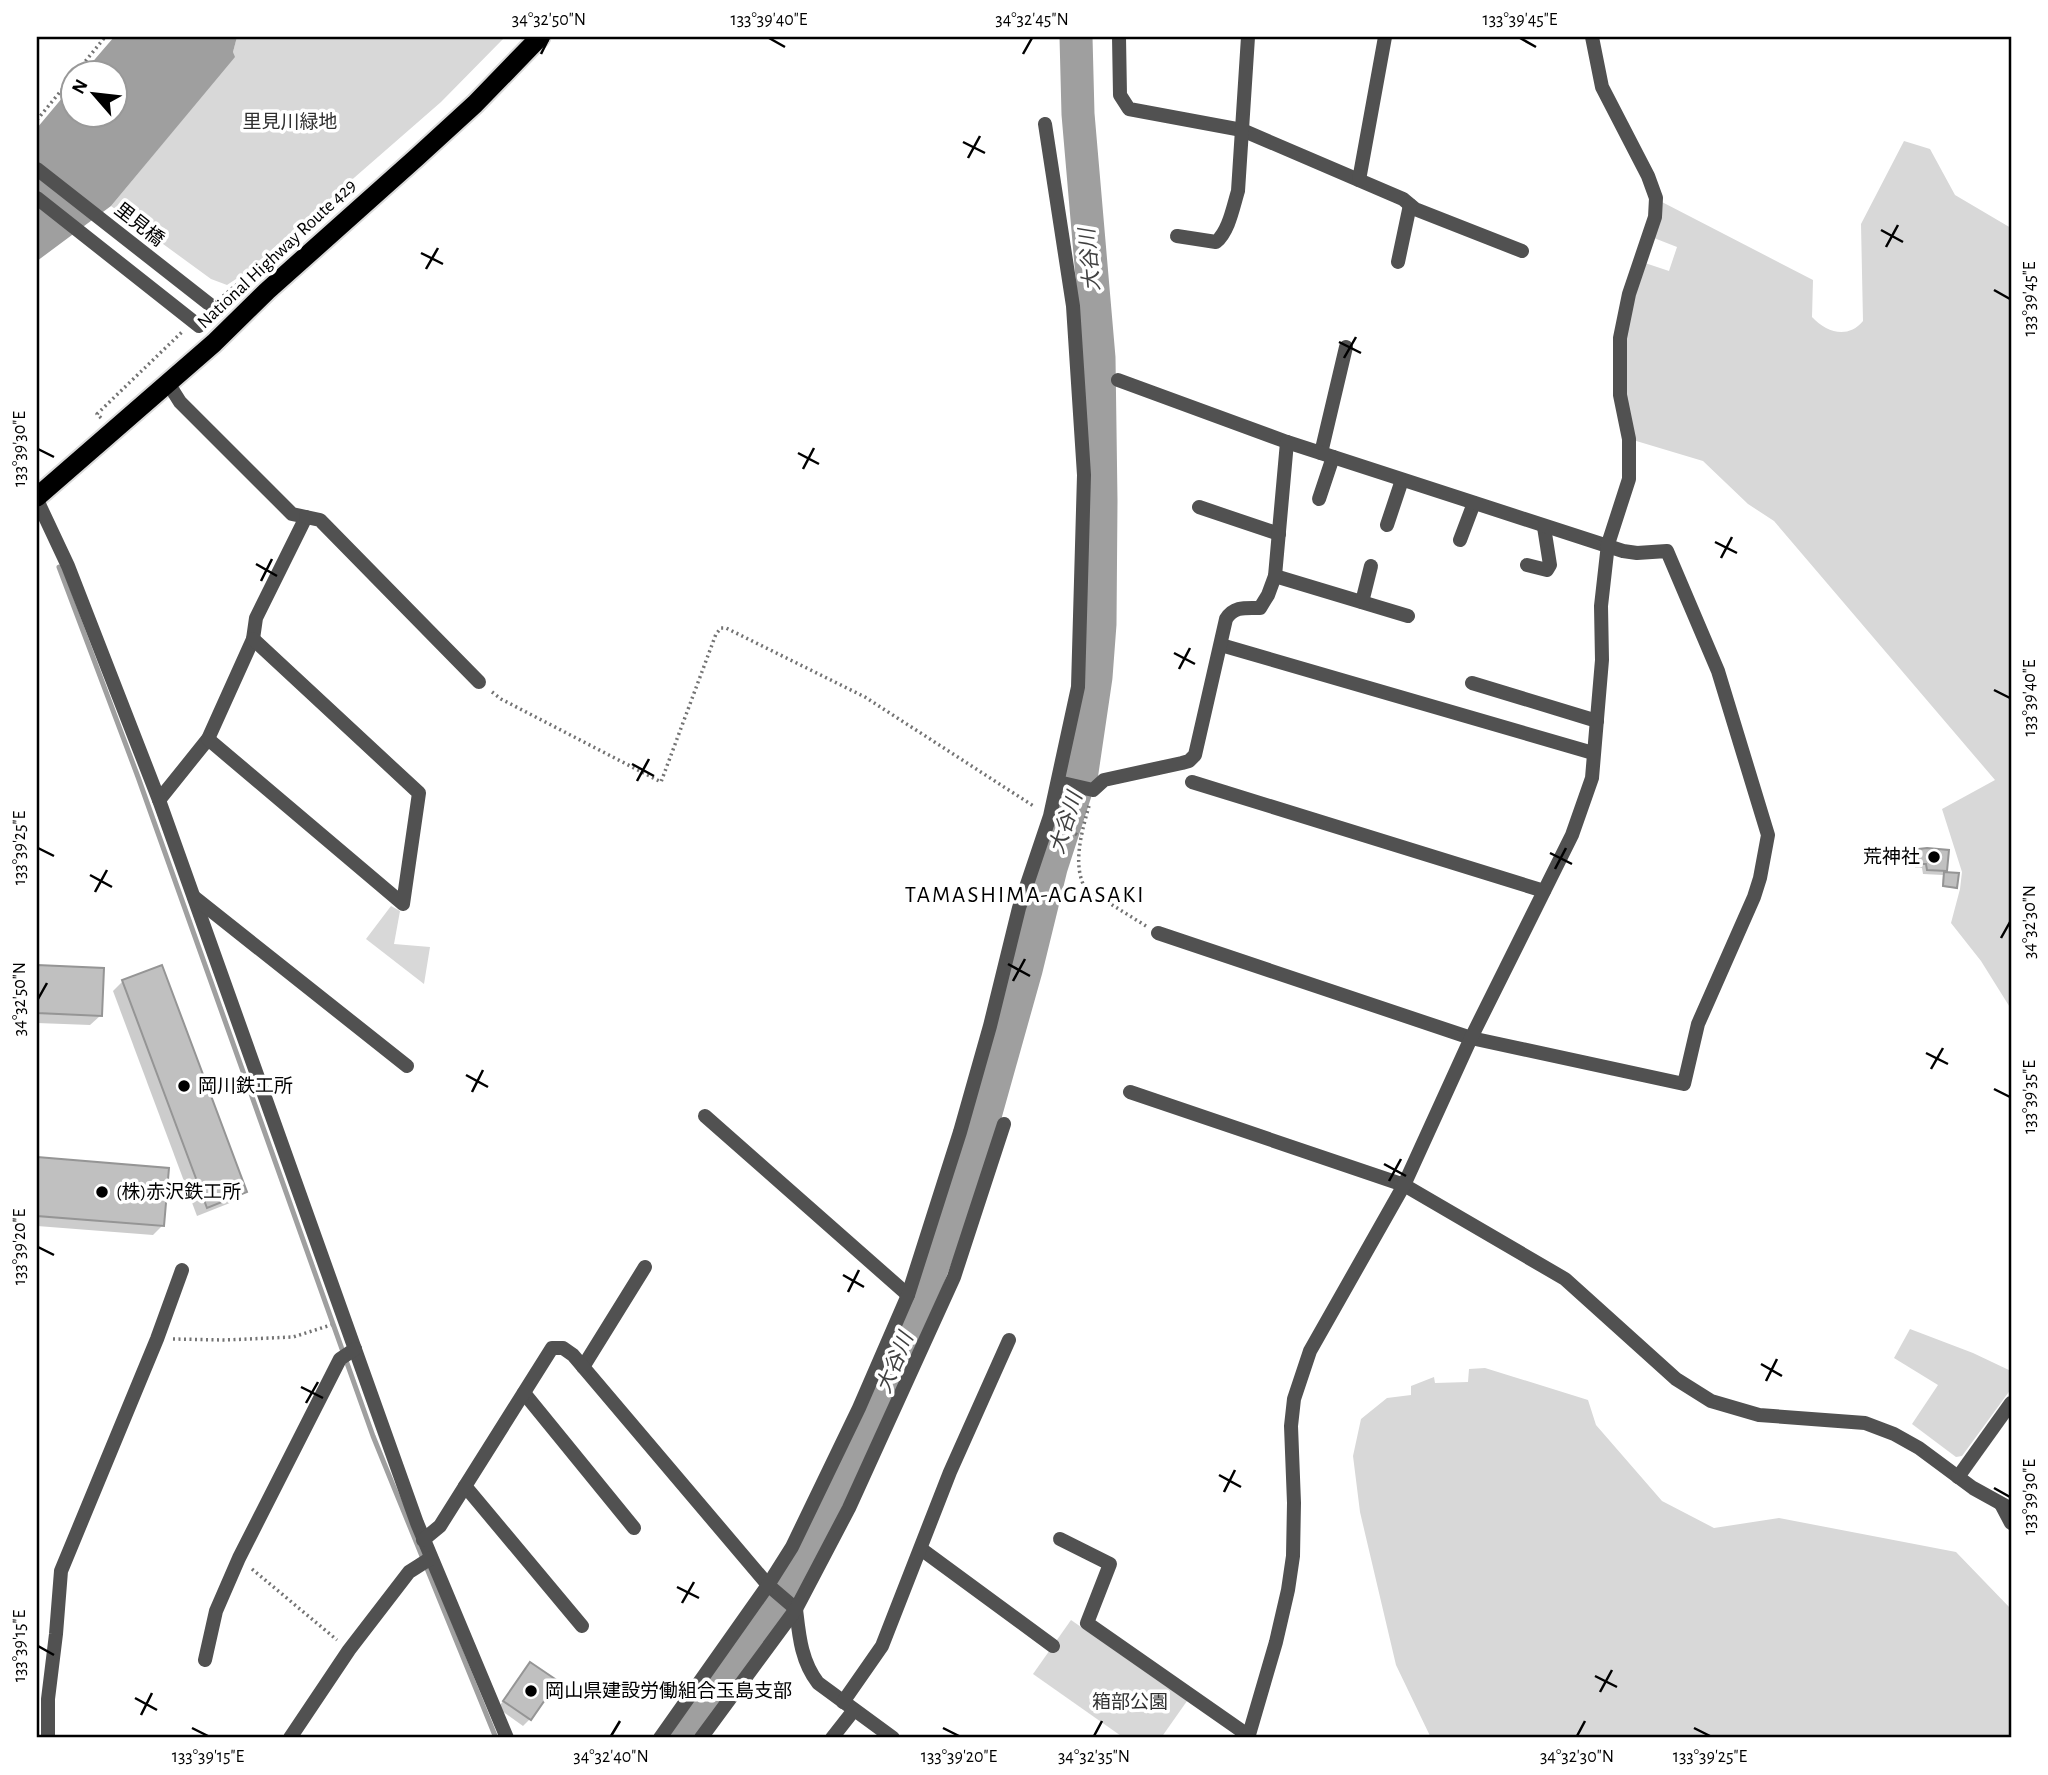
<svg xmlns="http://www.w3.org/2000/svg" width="2048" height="1775" viewBox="0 0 2048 1775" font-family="'Alegreya Sans','Noto Sans JP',sans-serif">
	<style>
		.green { fill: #d8d8d8 }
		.water { fill: #9f9f9f }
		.shadow { fill: #0003 }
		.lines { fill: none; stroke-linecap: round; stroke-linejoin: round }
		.stream { stroke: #9f9f9f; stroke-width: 5 }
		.river { stroke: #9f9f9f; stroke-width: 33 }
		.building { fill: #c0c0c0; stroke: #959595; stroke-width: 2 }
		.trunk-casing { stroke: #dbdbdb; stroke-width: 23 }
		.path { stroke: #737373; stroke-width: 3.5; stroke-dasharray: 2 3.5; stroke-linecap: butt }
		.minor { stroke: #515151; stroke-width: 14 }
		.trunk { stroke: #000; stroke-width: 19 }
		.tertiary-bridge { stroke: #515151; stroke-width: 14 }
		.ticks { fill: none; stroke: #000; stroke-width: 2.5 }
		.poi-dot { fill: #000; stroke: #fff; stroke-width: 2.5 }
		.labels { text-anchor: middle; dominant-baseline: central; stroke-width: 7; stroke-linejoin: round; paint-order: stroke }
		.park-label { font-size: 19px; fill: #2f2f2f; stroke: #fff }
		.street-label { font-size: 19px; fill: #000; stroke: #fff }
		.poi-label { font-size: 19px; fill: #000; stroke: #fff; text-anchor: start }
		.water-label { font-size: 21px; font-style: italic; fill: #404040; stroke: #fff }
		.quarter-label { font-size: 23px; letter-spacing: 2px; fill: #000; stroke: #fff }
		.neatline { fill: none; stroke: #000; stroke-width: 2.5 }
		.ticks-label { font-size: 18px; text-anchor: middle; fill: #000 }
	</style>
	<rect width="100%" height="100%" fill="#fff"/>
	<g class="green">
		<path d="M237 37H505L441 102 245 273 227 285 211 279 111 206 234 57 233 52Z"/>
		<path d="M1904 141 1930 149 1955 195 2011 228V1009L1981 961 1951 923 1960 889 1962 872 1942 809 1995 780 1774 521 1748 504 1703 461 1633 440C1628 413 1623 387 1623 359 1624 326 1635 294 1645 263L1669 271 1677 247 1654 238 1662 202 1813 280 1812 317C1827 333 1848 339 1863 321L1861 224Z"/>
		<path d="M391 906 400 911 394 944 430 947 424 984 366 939Z"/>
		<path d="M1910 1329 1973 1353 2011 1371V1389L1962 1456 1956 1457 1912 1424 1938 1385 1894 1358Z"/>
		<path d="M1485 1368 1588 1400 1596 1425 1662 1501 1714 1528 1779 1518 1956 1552 2011 1609V1738H1431L1396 1665 1360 1512 1353 1456 1361 1419 1387 1398 1411 1395V1386L1434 1377 1435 1383 1468 1382 1469 1369Z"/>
		<path d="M1071 1620 1187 1701 1161 1738H1124L1033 1674Z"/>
	</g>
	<path class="water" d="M114 37H237L233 52 235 57 111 206 37 261V128L73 85 74 116H116V74L83 73Z"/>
	<g class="shadow">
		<path d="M1920 851 1946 871 1943 874 1957 875 1954 888 1942 887 1943 875 1923 874 1922 868H1915L1916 855Z"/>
		<path d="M37 967 102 970 100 1016 90 1025 37 1023Z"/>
		<path d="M161 967 245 1192 235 1201 197 1216 113 991 122 982Z"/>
		<path d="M37 1159 167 1169 163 1225 153 1235 37 1226Z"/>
		<path d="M530 1664V1719L523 1726 498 1708Z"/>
	</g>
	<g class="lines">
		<path class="stream" d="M59 567 138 777 373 1436 496 1738"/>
		<path class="river" d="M682 1738 782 1599 826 1516 895 1365 971 1166 1026 970 1051 868 1082 772 1096 677 1100 624 1101 501 1099 358 1078 114 1076 37"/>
	</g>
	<g class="building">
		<path d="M1927 848 1949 850 1947 871 1927 870 1926 864H1918L1919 849Z"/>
		<path d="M1944 872 1959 873 1957 888 1943 886Z"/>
		<path d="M37 965 104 968 102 1016 37 1013Z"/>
		<path d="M162 965 247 1192 207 1208 122 980Z"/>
		<path d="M37 1157 169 1168 164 1226 37 1216Z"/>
		<path d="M530 1662 558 1681 531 1720 503 1701Z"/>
	</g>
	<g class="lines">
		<g class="trunk-casing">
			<path id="trunk" d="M37 497 214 343 267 291 416 158 475 104 540 37"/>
		</g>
		<g class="path">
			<path d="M75 74 105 37"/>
			<path d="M37 120 74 75"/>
			<path d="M223 296 322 214"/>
			<path d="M101 418 97 414 183 331"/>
			<path d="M492 692 501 699 661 782 716 634 721 628H726L865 697 1035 807"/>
			<path d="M1089 806C1082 831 1072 864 1085 888L1146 926"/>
			<path d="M1062 824 1080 837"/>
			<path d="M173 1339 225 1340 293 1337 331 1325"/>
			<path d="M252 1569 337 1640"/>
		</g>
		<g class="minor">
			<path d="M1119 37 1120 95 1129 109 1242 130 1403 199 1415 209 1522 251"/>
			<path d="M1359 180 1385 37"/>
			<path d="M1177 236 1216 242C1229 231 1233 207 1238 191L1248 37"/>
			<path d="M1398 262 1410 205"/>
			<path d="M1118 380 1287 442"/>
			<path d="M168 383 180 402 292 514 306 517 256 618 253 639 208 739 159 800 417 1523 507 1738"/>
			<path d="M1321 453 1346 347"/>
			<path d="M1319 499 1333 457"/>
			<path d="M37 500 68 566 159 800"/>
			<path d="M1199 507 1279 534"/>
			<path d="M306 517 320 520 479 682"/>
			<path d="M1387 525 1402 480"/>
			<path d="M1460 540 1474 503"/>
			<path d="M1527 565 1547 570 1550 565 1544 527"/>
			<path d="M1275 576 1408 616"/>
			<path d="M1362 602 1371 566"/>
			<path d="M1221 645 1593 753"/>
			<path d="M1472 683 1597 721"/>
			<path d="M208 739 403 904 419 793 253 639"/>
			<path d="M1058 782 1093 790 1104 780 1182 763 1189 761 1195 755 1226 619C1234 606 1246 608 1260 608L1268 595 1275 576 1287 442 1623 551 1637 553 1667 551 1718 671 1768 835 1760 878 1754 897 1698 1024 1684 1084 1471 1038 1158 933"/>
			<path d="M1192 782 1544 891"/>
			<path d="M194 897 407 1066"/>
			<path d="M1130 1092 1404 1185 1565 1279 1676 1379 1711 1401 1759 1415 1865 1423 1894 1434 1919 1448 1973 1488 2011 1509"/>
			<path d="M705 1116 908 1295"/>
			<path d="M583 1367 645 1267"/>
			<path d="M524 1393 634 1528"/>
			<path d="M1958 1477 2011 1403"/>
			<path d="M465 1486 582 1626"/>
			<path d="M2001 1504 2011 1523"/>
			<path d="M1060 1539 1110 1564 1087 1623 1249 1736"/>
			<path d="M423 1540 440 1526 552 1348H563L573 1355 768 1585 796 1609C799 1635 801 1661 818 1683L893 1738"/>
			<path d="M921 1549 1053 1646"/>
			<path d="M205 1660 216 1611 239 1558 340 1359 355 1349"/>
			<path d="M843 1702 882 1646 950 1472 1009 1340"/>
			<path d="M48 1738V1699L56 1634 61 1571 157 1339 182 1270"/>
			<path d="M290 1738 349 1650 409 1572 431 1558"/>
			<path d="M660 1738 768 1585 792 1547 859 1408 908 1295 960 1132 990 1026 1019 908 1050 816 1078 687 1084 475 1073 306 1045 124"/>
			<path d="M701 1738 796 1609 849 1508 954 1277 1004 1124"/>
			<path d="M832 1738 854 1710"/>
			<path d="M1248 1738 1276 1642 1288 1590 1293 1556 1294 1503 1291 1426 1294 1399 1310 1351 1404 1185 1471 1038 1572 835 1592 778 1602 660 1601 606 1608 544 1629 479V439L1620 395V338L1629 294 1655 217 1656 198 1648 176 1602 87 1592 37"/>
		</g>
		<use href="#trunk" class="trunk"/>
		<g class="tertiary-bridge">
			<path d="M37 169 218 311"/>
			<path d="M37 198 199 326"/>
		</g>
	</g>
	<path class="ticks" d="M769 38 785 47M1520 38 1536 47M541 54 549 38M1023 54 1032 38M963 142 985 153M968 158 980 136M1881 230 1903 242M1886 247 1898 225M421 253 443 264M426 269 438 248M1994 290 2010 299M1339 342 1361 353M1344 358 1356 337M38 449 54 457M798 453 819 464M803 469 814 448M1715 542 1737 553M1721 558 1732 537M256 564 277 576M261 581 272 559M1174 653 1195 664M1179 669 1190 648M1994 690 2010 698M632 764 654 776M637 781 649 759M38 848 54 856M1550 853 1572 864M1555 869 1566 848M90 875 112 887M95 892 107 870M2001 938 2010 922M1008 964 1030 976M1013 981 1025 959M38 999 47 983M1926 1053 1948 1064M1931 1069 1943 1048M466 1075 488 1087M1994 1089 2010 1097M472 1092 483 1070M1384 1164 1406 1176M1389 1181 1401 1159M38 1247 54 1255M843 1275 864 1287M848 1292 859 1270M1761 1364 1782 1376M1766 1381 1777 1359M301 1387 323 1398M306 1403 318 1382M1219 1475 1241 1487M1994 1488 2010 1497M1224 1492 1235 1470M677 1587 699 1598M682 1603 694 1582M38 1646 54 1655M1595 1676 1617 1687M1600 1692 1612 1670M135 1698 157 1710M141 1715 152 1693M192 1728 208 1736M943 1728 959 1736M1694 1728 1710 1736M611 1736 620 1721M1094 1736 1102 1721M1577 1736 1585 1721"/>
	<g class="poi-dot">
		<circle cx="1934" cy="857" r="7"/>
		<circle cx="184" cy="1086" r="7"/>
		<circle cx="102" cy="1192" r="7"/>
		<circle cx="531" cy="1691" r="7"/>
	</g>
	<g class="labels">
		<g class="park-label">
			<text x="290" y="122">里見川緑地</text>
			<text x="1130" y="1702">箱部公園</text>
		</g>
		<g class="street-label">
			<text transform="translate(139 225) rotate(38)">里見橋</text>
			<text transform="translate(277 254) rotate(-43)">National Highway Route 429</text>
		</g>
		<g class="poi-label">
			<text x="1920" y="857" text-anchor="end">荒神社</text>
			<text x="198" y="1086">岡川鉄工所</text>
			<text x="116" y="1192">(株)赤沢鉄工所</text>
			<text x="545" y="1691">岡山県建設労働組合玉島支部</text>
		</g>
		<g class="water-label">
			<text transform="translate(1090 260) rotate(-95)">大谷川</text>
			<text transform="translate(1066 823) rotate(-72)">大谷川</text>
			<text transform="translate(895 1363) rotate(-67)">大谷川</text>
		</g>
		<g class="quarter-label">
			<text x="1025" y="895">TAMASHIMA-AGASAKI</text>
		</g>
	</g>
	<rect width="2048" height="1775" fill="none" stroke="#ffffff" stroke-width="77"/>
	<g transform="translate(94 94) rotate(298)"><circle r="33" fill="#ffffff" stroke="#999999" stroke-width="2"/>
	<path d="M0-5L12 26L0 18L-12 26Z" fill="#000000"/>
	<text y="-10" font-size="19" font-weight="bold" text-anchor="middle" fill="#000000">N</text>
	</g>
	<rect x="38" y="38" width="1972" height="1698" class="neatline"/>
	<g class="ticks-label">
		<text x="549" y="25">34°32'50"N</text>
		<text x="769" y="25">133°39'40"E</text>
		<text x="1032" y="25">34°32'45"N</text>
		<text x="1520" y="25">133°39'45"E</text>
		<text transform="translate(2029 299) rotate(-90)" y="6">133°39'45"E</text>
		<text transform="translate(19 449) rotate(-90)" y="6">133°39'30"E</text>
		<text transform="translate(2029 698) rotate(-90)" y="6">133°39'40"E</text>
		<text transform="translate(19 848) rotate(-90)" y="6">133°39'25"E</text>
		<text transform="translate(2029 922) rotate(-90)" y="6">34°32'30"N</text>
		<text transform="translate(19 999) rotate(-90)" y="6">34°32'50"N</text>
		<text transform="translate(2029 1097) rotate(-90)" y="6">133°39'35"E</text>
		<text transform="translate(19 1247) rotate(-90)" y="6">133°39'20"E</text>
		<text transform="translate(2029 1497) rotate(-90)" y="6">133°39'30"E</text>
		<text transform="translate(19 1646) rotate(-90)" y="6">133°39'15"E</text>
		<text x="208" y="1762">133°39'15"E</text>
		<text x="611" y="1762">34°32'40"N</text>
		<text x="959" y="1762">133°39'20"E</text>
		<text x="1094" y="1762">34°32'35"N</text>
		<text x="1577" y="1762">34°32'30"N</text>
		<text x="1710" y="1762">133°39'25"E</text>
	</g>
</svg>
